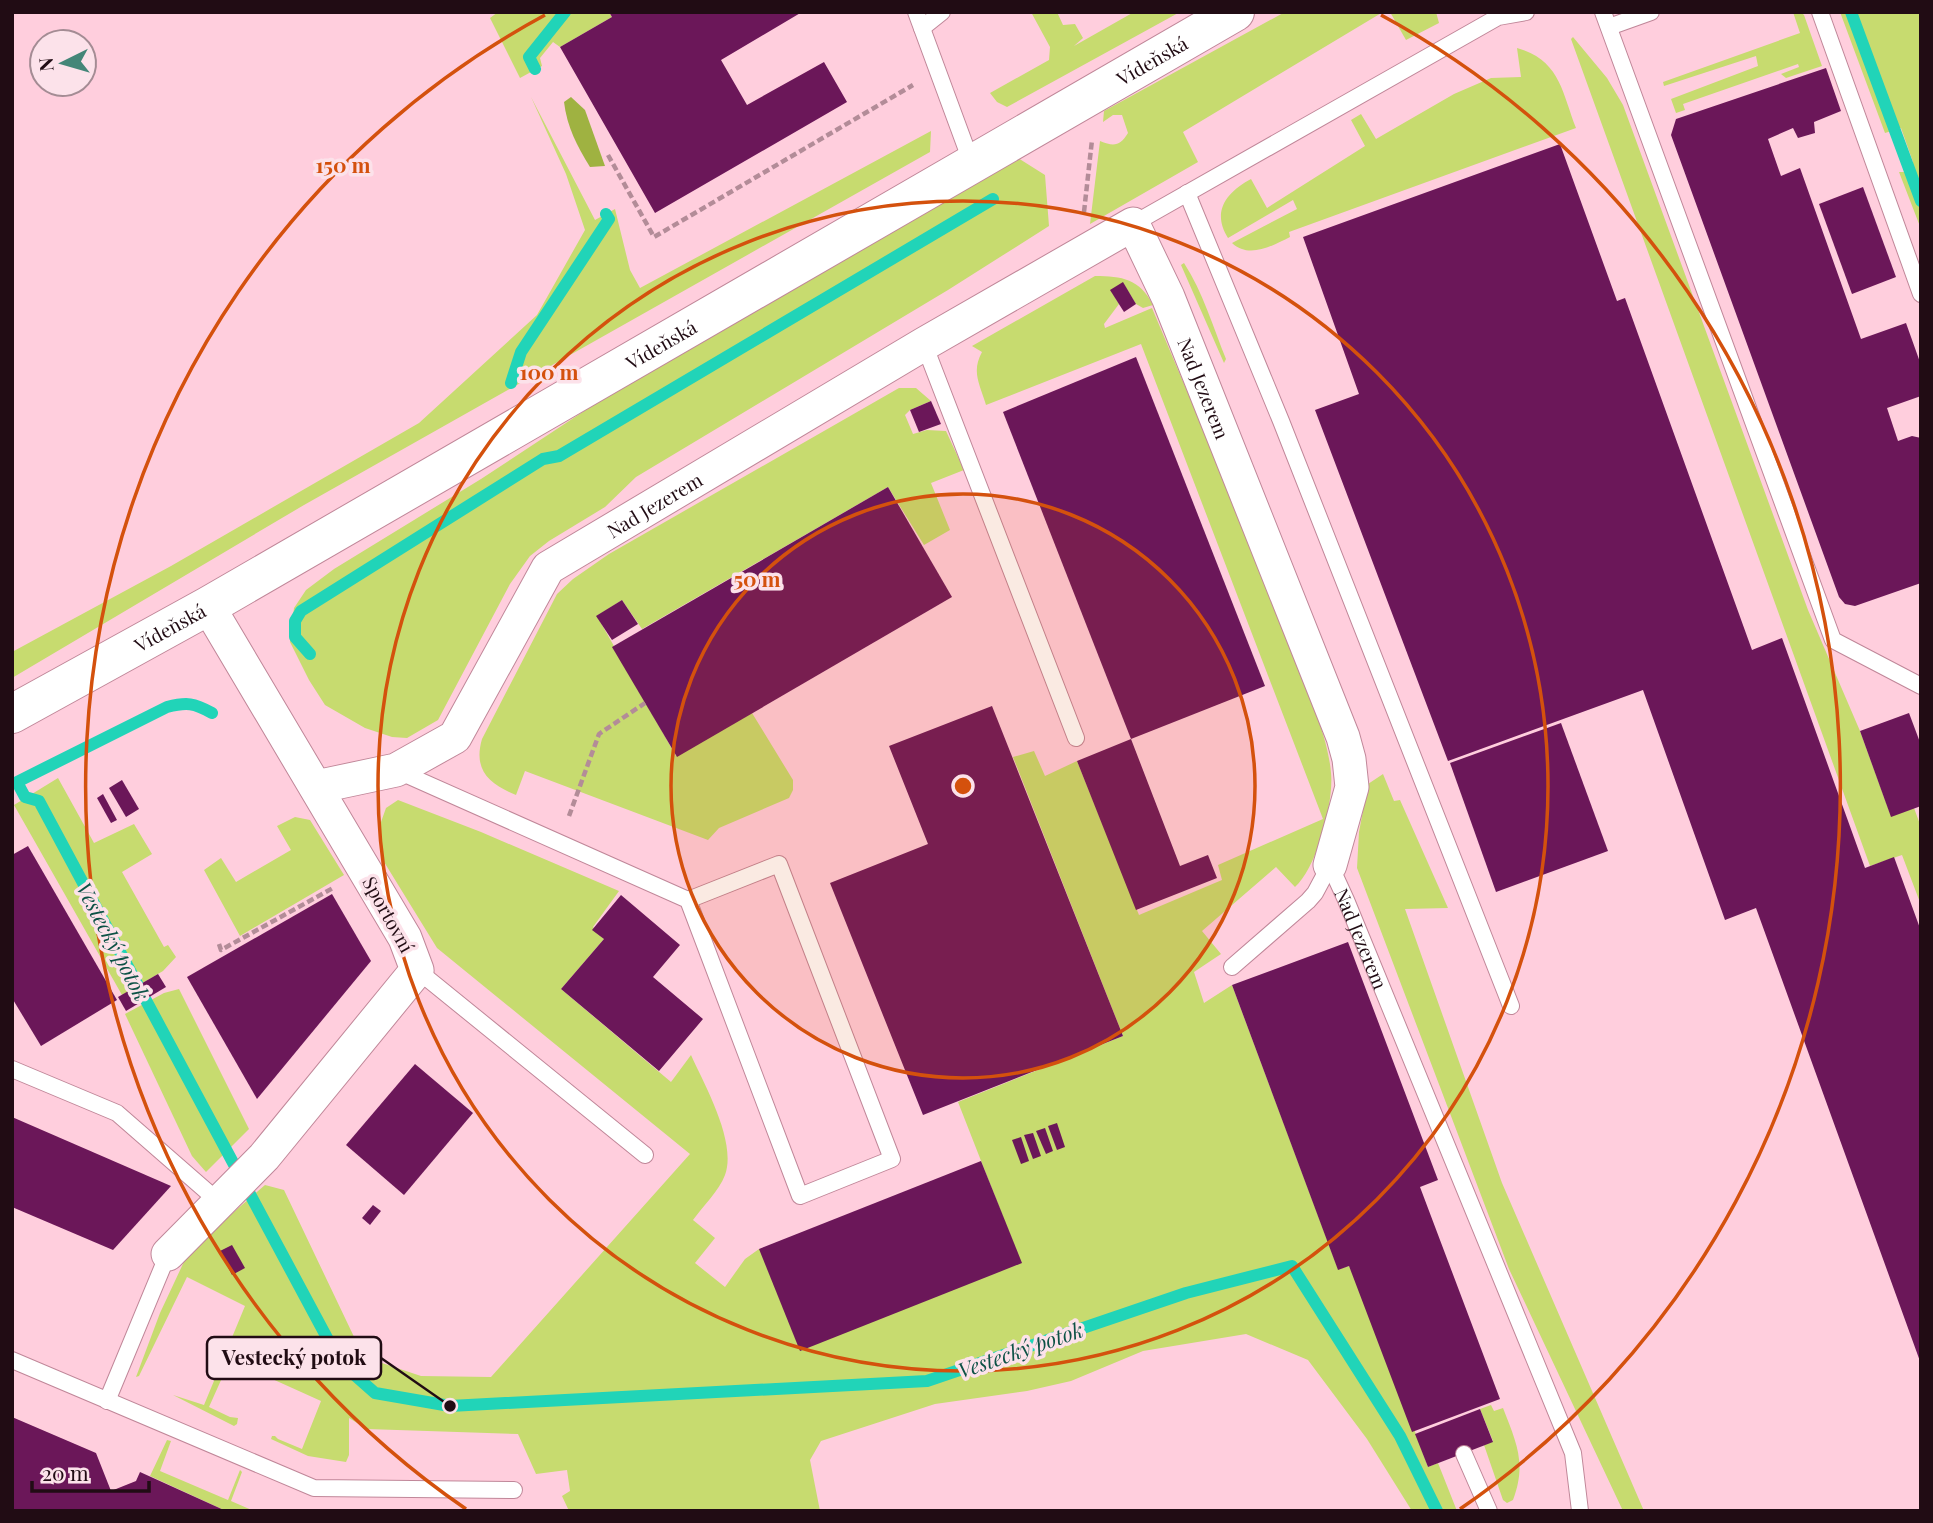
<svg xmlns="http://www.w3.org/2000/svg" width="1933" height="1523" viewBox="0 0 1933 1523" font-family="'Playfair Display',serif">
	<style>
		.green { fill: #c7db6f }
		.forest { fill: #9fb241 }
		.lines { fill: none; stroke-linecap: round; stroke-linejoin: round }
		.stream { stroke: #21d4b8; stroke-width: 12 }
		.building { fill: #6b1759 }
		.service-casing { stroke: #c08799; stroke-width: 18 }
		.minor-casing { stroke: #c08799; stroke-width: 35 }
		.secondary-casing { stroke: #c08799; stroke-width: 40 }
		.path { stroke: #b38c98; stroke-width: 4.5; stroke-dasharray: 7 3.5; stroke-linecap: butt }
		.service { stroke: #fff; stroke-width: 16 }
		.minor { stroke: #fff; stroke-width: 33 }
		.secondary { stroke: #fff; stroke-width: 38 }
		.ring { fill: none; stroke: #d4510d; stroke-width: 3.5 }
		.labels { text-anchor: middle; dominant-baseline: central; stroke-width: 7; stroke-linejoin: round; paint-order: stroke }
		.street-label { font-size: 19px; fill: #210c14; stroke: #fce2ea }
		.water-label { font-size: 21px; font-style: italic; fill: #0d5246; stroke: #fce2ea }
		.centre { fill: #d4510d; stroke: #fce2ea; stroke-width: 3.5 }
		.ring-label { font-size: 21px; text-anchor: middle; font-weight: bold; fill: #d4510d; stroke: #fce2ea; stroke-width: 7; stroke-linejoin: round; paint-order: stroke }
		.leader { fill: none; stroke: #210c14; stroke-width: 2.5 }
		.callout-dot { fill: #210c14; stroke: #fce2ea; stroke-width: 2.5 }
		.callout { fill: #fce2ea; stroke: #210c14; stroke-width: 2.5 }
		.callout-label { font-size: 21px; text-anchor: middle; font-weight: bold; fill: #210c14 }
	</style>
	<rect width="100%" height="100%" fill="#ffcedd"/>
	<g class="green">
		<path d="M498 12H609L612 17 560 47 553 42 540 58 542 66 520 78 490 18Z"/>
		<path d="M1031 12H1057L1063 25 1075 24 1083 38 1074 46 1134 12H1180L1007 107 997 102 990 93 1049 60 1050 47Z"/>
		<path d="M1285 12H1383L1183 132 1198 162 1090 224 1100 141C1114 147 1120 146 1128 133L1122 115H1113L1103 122 1104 111Z"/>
		<path d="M1390 12H1436L1439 23 1406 40Z"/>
		<path d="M1793 12H1801L1804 15 1822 66 1786 78 1781 74 1799 67 1798 64 1683 104 1685 110 1676 113 1671 99 1758 66 1756 56 1664 86 1663 82 1800 33Z"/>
		<path d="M1840 12H1921V229L1899 172H1909L1913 162 1901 128 1885 133Z"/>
		<path d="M1573 37 1607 78 1623 105 1808 610 1860 731 1891 816 1914 808 1921 827V905L1902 855 1870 866 1571 39Z"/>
		<path d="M1517 48C1560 60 1562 92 1576 128L1289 232 1290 237C1272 246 1249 259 1232 243L1297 209 1293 200 1228 238C1211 211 1227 192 1251 179L1267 208 1365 146 1351 120 1361 114 1376 139 1454 94 1491 78 1521 77Z"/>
		<path d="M531 97 595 220 615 209 630 270 640 288 931 131 930 152 304 505 12 678V652L171 566 419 423 537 315 585 230 566 174Z"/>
		<path d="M1018 158 1045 175 1049 226 948 290 636 477 605 507 549 541 530 556 510 584 438 720 407 738 392 737 365 728 325 705 309 680 290 642 294 608 306 590 334 569 481 479 666 357Z"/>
		<path d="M1184 263C1203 292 1213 327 1226 359L1224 363 1181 265Z"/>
		<path d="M1095 276C1122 276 1140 279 1153 305L1143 308 1136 304 1123 283 1111 290 1119 304 1104 324 1105 328 1152 308C1200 423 1251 536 1293 652 1306 688 1328 735 1331 773 1334 802 1317 868 1295 887L1276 867 1202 931 1221 954 1194 972 1204 1003 1232 985 1338 1269 1349 1266 1370 1309 1428 1467 1438 1463 1457 1511H1412L1367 1439 1308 1360 1246 1334 1143 1351 1071 1381 1027 1391 935 1404 821 1441 810 1460 820 1511H569L562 1496 570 1491 567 1470 536 1474 518 1434 367 1429 349 1418V1455L346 1462 308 1456 271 1439 272 1436H275L278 1439 302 1449 321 1401 230 1360 209 1407 230 1417 238 1418 237 1424 234 1426 173 1395 204 1405 245 1306 187 1277 139 1376 136 1377 160 1313 189 1251 265 1185 284 1190 356 1341 373 1360 421 1376 491 1377 690 1154 437 948 381 857V822L386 808 398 800 481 832 619 891 593 927 604 939 561 989 671 1082 691 1055C705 1086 737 1142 725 1175 719 1191 703 1206 693 1220L715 1238 695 1263 725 1287 745 1259 759 1249 1021 1263 958 1102 1123 1036 1013 757 1034 751 1045 776 1077 761 1139 915 1222 880 1218 865 1323 819 1141 344 986 405C980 384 971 372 982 352L972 346Z"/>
		<path d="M899 388H916L931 401 910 410 905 415 913 434 927 430 946 431 964 470 931 483 950 530 924 545 888 487 642 629 622 600 597 616 676 756 752 713 793 780V790L789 798 719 828 708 840 525 771 516 795C489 784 473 770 482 739L557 594 573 579 609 554Z"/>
		<path d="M1383 774 1394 801 1400 800 1448 908 1405 909 1502 1183 1644 1511H1623L1509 1269 1357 868 1359 832 1368 784Z"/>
		<path d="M58 778 94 843 134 824 152 854 122 872 164 947 168 945 176 957 163 971 122 995 14 805Z"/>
		<path d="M295 817 310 820 344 875 240 936 204 870 221 858 236 882 291 850 277 826Z"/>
		<path d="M179 989 249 1129 206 1172 192 1156 125 1014 164 993Z"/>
		<path d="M1491 1405 1494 1411 1503 1408C1516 1442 1527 1463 1513 1500L1507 1503 1503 1500 1484 1445 1493 1441 1480 1409Z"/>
		<path d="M167 1440 171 1441 160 1471 228 1500 240 1470 242 1472 231 1501 254 1511H226L150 1476Z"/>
	</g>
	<path class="forest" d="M571 97 585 110 605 166 590 167C577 146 567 127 564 102Z"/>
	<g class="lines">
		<g class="stream">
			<path d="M1851 12 1921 201"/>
			<path d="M535 69 529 57 565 12"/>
			<path d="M511 383 521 352 609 219 606 214"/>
			<path d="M310 654 295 637V621L301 611 543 459 559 456 993 199"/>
			<path d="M212 713C194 703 187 702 167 707L17 782 25 797 39 801 340 1362 375 1393 450 1406 927 1381 1186 1293 1292 1266 1400 1436 1437 1511"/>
		</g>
	</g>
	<g class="building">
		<path d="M609 12H802L721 60 747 105 824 62 847 102 655 213 560 47 612 17Z"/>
		<path d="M1826 68 1841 111 1814 122 1815 133 1798 138 1793 128 1768 139 1781 176 1800 168 1861 339 1906 323 1921 365V396L1887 408 1898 441 1912 436 1921 438V583L1855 606 1845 604 1839 597 1671 135 1676 119Z"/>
		<path d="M1560 144 1617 301 1625 298 1752 650 1782 638 1865 868 1894 857 1921 931V1364L1756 908 1725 920 1643 690 1448 761 1315 410 1359 394 1303 237Z"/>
		<path d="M1863 187 1896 277 1852 294 1819 204Z"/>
		<path d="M1123 282 1136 304 1124 312 1110 290Z"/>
		<path d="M1136 357 1265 686 1131 739 1003 412Z"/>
		<path d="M931 401 941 424 919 432 910 410Z"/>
		<path d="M888 487 952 597 677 757 612 647Z"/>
		<path d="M622 600 638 624 612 640 596 616Z"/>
		<path d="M992 706 1123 1036 923 1115 830 883 928 844 889 746Z"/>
		<path d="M1909 713 1921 745V806L1891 817 1860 731Z"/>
		<path d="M1561 723 1608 851 1496 892 1450 763Z"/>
		<path d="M1131 739 1180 866 1208 855 1217 878 1136 910 1077 761Z"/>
		<path d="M122 780 139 809 126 817 109 788Z"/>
		<path d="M103 794 117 820 111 823 97 798Z"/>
		<path d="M28 846 117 1000 41 1046 12 998V855Z"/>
		<path d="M332 894 371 961 257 1099 187 977Z"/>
		<path d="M621 895 680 945 653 977 703 1019 659 1071 561 989 604 939 592 930Z"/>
		<path d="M1348 942 1438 1180 1420 1187 1500 1399 1412 1432 1349 1266 1338 1270 1232 985Z"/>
		<path d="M158 974 166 987 126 1011 118 997Z"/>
		<path d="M415 1064 473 1113 404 1195 346 1145Z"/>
		<path d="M12 1117 171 1186 113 1250 12 1207Z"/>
		<path d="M1057 1123 1065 1147 1057 1150 1048 1126Z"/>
		<path d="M1045 1128 1053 1151 1046 1154 1036 1131Z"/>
		<path d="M1033 1133 1041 1156 1033 1159 1024 1135Z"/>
		<path d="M1021 1137 1029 1161 1021 1164 1012 1140Z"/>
		<path d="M981 1161 1022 1263 800 1351 759 1249Z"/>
		<path d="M373 1205 381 1211 370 1225 362 1218Z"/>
		<path d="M232 1245 245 1268 232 1275 220 1251Z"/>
		<path d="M1480 1409 1493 1442 1428 1467 1415 1434Z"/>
		<path d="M12 1417 96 1453 111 1491 136 1481 140 1472 226 1511H12Z"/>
	</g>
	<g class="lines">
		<g class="service-casing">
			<g id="service">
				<path d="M916 12 972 164"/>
				<path d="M1603 12 1833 640 1921 686"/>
				<path d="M1820 12 1921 294"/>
				<path d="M1609 27 1651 12"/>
				<path d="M922 28 942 12"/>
				<path d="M1187 193 1281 421 1511 1006"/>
				<path d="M1133 224 1498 17 1526 12"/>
				<path d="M924 344 1076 738"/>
				<path d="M398 771 688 900 800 1196 892 1159 779 864 688 900"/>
				<path id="s1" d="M1330 865 1346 900 1573 1453 1580 1511"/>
				<path d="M1232 967 1308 901 1315 893 1330 865"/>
				<path d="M417 970 645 1155"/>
				<path d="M12 1069 117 1113 219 1202"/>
				<path d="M12 1360 314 1488 514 1490"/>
				<path d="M107 1401 168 1254"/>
				<path d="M1464 1454 1489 1511"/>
			</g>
		</g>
		<g class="minor-casing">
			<g id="minor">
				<path id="s2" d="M316 787 396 770 455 737 548 568 924 344 1133 224 1168 297 1343 737 1349 759 1352 787 1330 865"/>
				<path d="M168 1254 264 1157 417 970 405 938 208 606"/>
			</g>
		</g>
		<g class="secondary-casing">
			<g id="secondary">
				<path id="s3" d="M12 714 208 606 1235 12"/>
			</g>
		</g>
		<g class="path">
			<path d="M608 155 654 237 913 85"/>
			<path d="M1084 212 1092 140"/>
			<path d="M569 816 599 734 645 703"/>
			<path d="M219 944 221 950 333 888"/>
		</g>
		<use href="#service" class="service"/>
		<use href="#minor" class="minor"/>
		<use href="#secondary" class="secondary"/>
	</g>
	<circle cx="963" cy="786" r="292" fill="#d4510d" fill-opacity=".12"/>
	<g class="ring">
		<circle cx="963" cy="786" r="292"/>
		<circle cx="963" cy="786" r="585"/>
		<path d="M466 1509A877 877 0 0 1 545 15M1381 15A877 877 0 0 1 1460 1509"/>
	</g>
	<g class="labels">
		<g class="street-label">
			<text stroke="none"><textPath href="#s3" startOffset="1314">Vídeňská</textPath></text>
			<text stroke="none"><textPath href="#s3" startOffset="747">Vídeňská</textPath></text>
			<text stroke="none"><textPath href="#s2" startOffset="1200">Nad Jezerem</textPath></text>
			<text stroke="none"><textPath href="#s2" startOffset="466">Nad Jezerem</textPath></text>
			<text stroke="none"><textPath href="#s3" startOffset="180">Vídeňská</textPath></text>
			<text transform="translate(389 914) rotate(61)">Sportovní</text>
			<text stroke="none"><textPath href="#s1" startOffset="80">Nad Jezerem</textPath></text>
		</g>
		<g class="water-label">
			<text transform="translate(114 941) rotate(62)">Vestecký potok</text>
			<text transform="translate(1020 1349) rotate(-19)">Vestecký potok</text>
		</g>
	</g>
	<circle cx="963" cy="786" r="10" class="centre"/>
	<g class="ring-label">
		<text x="343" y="173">150 m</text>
		<text x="549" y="380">100 m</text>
		<text x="757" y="587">50 m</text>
	</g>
	<path class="leader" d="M450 1406L381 1358"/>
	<circle class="callout-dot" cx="450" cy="1406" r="7"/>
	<rect class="callout" x="207" y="1337" width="174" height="42" rx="7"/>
	<g class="callout-label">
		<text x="294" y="1365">Vestecký potok</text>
	</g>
	<rect width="1933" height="1523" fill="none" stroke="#210c14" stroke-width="28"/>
	<g transform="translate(63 63) rotate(265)"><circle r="33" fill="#fce2ea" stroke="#a48c94" stroke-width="2"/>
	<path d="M0-5L12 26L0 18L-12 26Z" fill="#448678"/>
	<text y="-10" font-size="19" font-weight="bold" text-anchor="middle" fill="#210c14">N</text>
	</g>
	<path d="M32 1481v10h117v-10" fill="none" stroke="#210c14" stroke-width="3.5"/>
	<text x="42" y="1481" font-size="21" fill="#210c14" stroke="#fce2ea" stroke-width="5" paint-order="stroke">20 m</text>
</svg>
